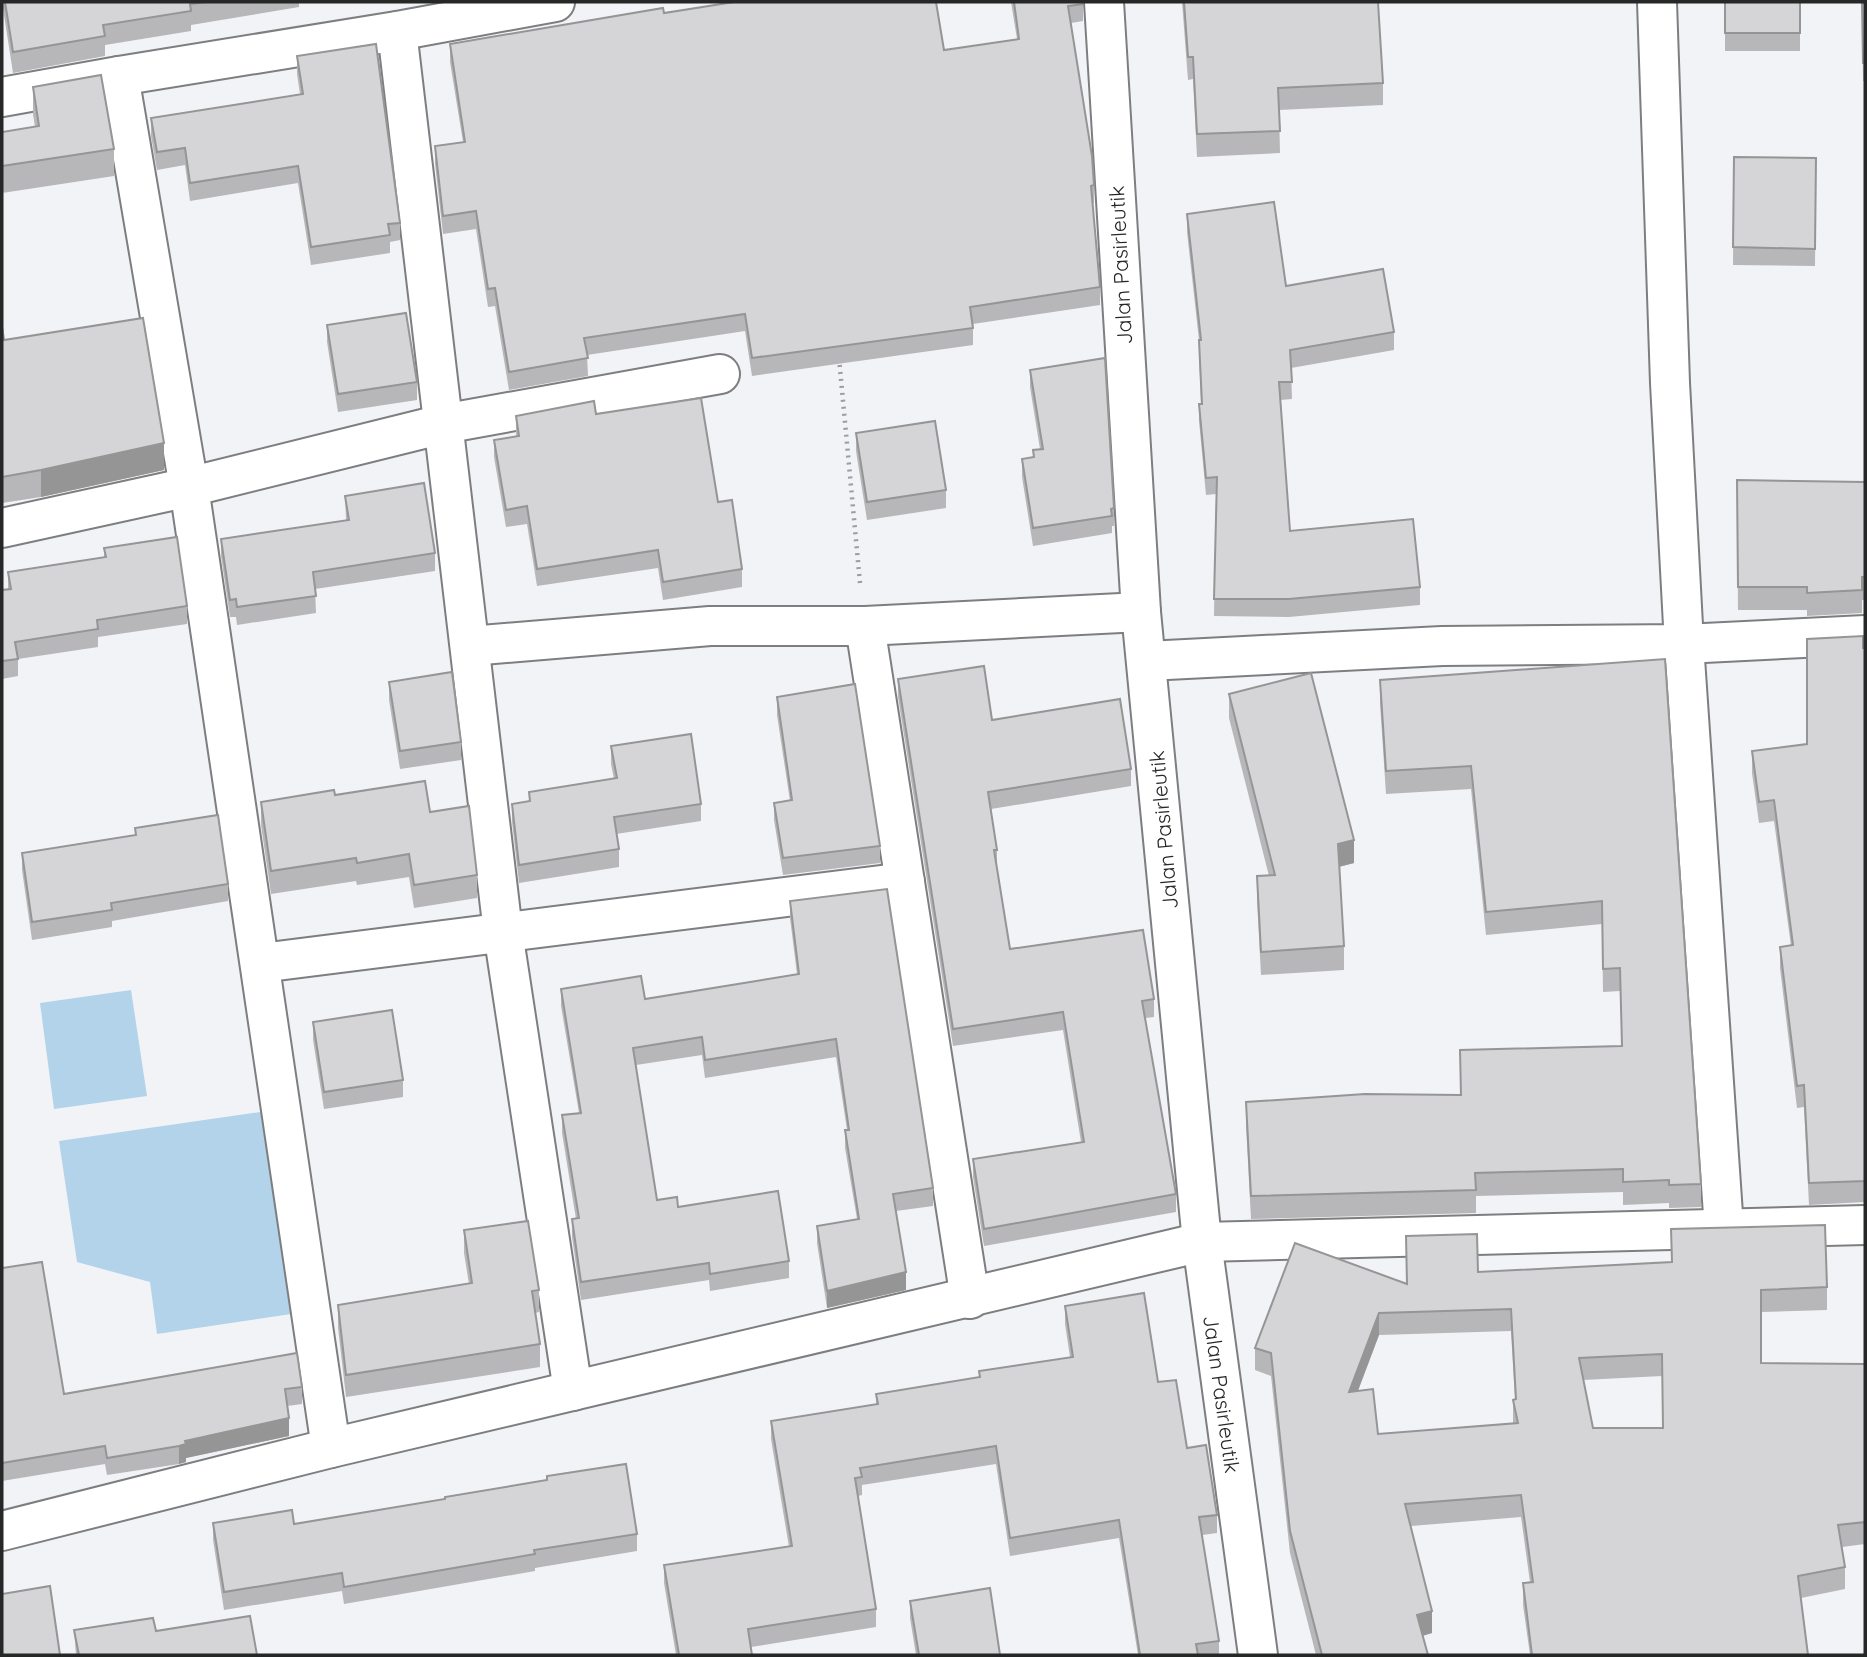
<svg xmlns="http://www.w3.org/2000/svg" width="1867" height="1657" viewBox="0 0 1867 1657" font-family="Quicksand,sans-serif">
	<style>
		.water { fill: #b3d3ea }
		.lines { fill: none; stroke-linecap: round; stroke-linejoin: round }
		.street-casing { stroke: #7d7e80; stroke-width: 42 }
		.path { stroke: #9c9d9f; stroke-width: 4.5; stroke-dasharray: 2 5; stroke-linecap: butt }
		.street { stroke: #fff; stroke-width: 38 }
		.wall { fill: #b7b7b9; fill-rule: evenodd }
		.shaded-wall { fill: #959596 }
		.building { fill: #d5d5d7; stroke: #959596; stroke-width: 2; fill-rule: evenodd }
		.labels { text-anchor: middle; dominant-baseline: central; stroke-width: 6; stroke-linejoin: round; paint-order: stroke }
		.street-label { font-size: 21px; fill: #262727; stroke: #fff }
	</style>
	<rect width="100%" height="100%" fill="#f2f3f6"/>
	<g class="water">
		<path d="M131 990 147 1096 54 1109 40 1003Z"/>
		<path d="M267 1111 298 1313 157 1334 150 1282 77 1262 59 1141Z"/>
	</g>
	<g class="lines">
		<g class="street-casing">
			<g id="street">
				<path d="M1104 2 1141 612 1202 1242 1258 1655"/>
				<path d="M1657 2 1670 383 1684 644 1724 1229"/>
				<path d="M397 31 503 932 573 1391"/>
				<path d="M119 76 397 31 555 2"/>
				<path d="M2 97 119 76 189 487 331 1448"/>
				<path d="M2 528 189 487 443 424 720 374"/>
				<path d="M865 626 970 1299"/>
				<path d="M470 646 710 626H865L1141 612"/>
				<path d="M1147 661 1442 646 1684 644 1865 635"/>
				<path d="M261 963 905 882"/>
				<path d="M2 1531 331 1448 1202 1242 1865 1225"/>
			</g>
		</g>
		<path class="path" d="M839 358 860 583"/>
		<use href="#street" class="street"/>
	</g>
	<g class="wall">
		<path d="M2 2H299V7L191 25V31L105 45V56L13 73Z"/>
		<path d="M1011 2H1083V21L1071 23 1094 185V203H1093L1100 287V305L973 324V345L752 376 745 331 587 355 588 376 509 390 495 306 488 307 476 229 443 234 435 164V146L463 142 450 62V44L664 13 944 50 1017 39Z"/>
		<path d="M1182 2H1378L1383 83V105L1279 110 1280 153 1197 157 1193 79 1188 80Z"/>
		<rect x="1725" y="2" width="75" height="49"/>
		<path d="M1862 3H1865V81H1863Z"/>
		<path d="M297 56 400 223V240L390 242V253L311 265 298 183 190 201 185 165 157 170 151 136V118L300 94 297 74Z"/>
		<path d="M33 87 114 149V176L2 193V132L35 127 33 114Z"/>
		<path d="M1734 157 1816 158 1815 266 1733 265Z"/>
		<path d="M1187 214 1286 286 1394 332V350L1291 368 1292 399 1280 400 1290 531 1420 587V605L1289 617 1214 616 1216 494 1206 495 1199 421V404H1201L1199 358V340L1187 232Z"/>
		<path d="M327 325 417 382V400L338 412 327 342Z"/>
		<path d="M2 327 4 340 164 470 41 497 2 503Z"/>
		<path d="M1030 370 1114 508V526H1112V533L1033 546 1022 477V459L1033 457V450L1040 449 1030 387Z"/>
		<path d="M596 414 718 502 742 569V587L663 600 658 568 537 586 527 524 506 527 494 457V440L516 436V416Z"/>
		<path d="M856 433 946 490V508L867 520 856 451Z"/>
		<path d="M1737 480 1865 482V600H1862V613L1807 616V610H1738Z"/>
		<path d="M345 496 435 553V571L315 589 316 613 237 625 236 617H230L221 556V539L346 520Z"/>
		<path d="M104 548 187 606V624L98 637V647L18 659V676L2 679V590L8 589V572L104 557Z"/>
		<path d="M1863 648H1865V1202L1809 1205 1804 1107 1797 1108 1780 968V947L1791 946 1774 821 1759 823 1752 773V751L1807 744Z"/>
		<path d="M1665 659 1701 1184V1207L1669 1208V1203L1623 1205V1192L1476 1196V1213L1251 1219 1246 1125V1102L1461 1095 1460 1050 1622 1046 1620 991 1603 992 1602 924 1486 935 1471 789 1386 794 1380 703V680Z"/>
		<path d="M898 679 992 720 1131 769V786L991 809 997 850V868L1010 949 1154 999V1017L1145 1018 1176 1194V1212L984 1246 973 1177V1159L1081 1142 1063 1030 953 1046 898 697Z"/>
		<path d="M389 682 461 742V760L400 769 389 700Z"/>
		<path d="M1229 694 1354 863 1339 867 1344 946V970L1261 975 1257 900V876H1269L1229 718Z"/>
		<path d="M777 697 880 846V863L783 875 774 820V803L790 801 777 715Z"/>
		<path d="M611 746 701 804V821L616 834 619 849V867L519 883 512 822V804L529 801V792L614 779 611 764Z"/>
		<path d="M335 795 430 812 477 875V898L414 908 409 877 357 885 356 881 271 894 261 825V802Z"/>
		<path d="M135 828 228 884V901L112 921V927L32 940 22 870V853L135 835Z"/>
		<path d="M790 901 933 1188V1206L896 1211 906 1290 827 1308 817 1243V1226L857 1219 845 1148V1130H847L836 1057 705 1078 702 1055 636 1065 657 1200 678 1207 789 1261V1278L710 1291 709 1280 581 1300 572 1237V1219H576L562 1133V1115L579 1113 561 1006V989L645 999 797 974 790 918Z"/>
		<path d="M313 1022 403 1080V1097L324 1109 313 1040Z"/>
		<path d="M1671 1229 1827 1287V1310L1761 1312V1363L1865 1364V1544L1842 1547 1845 1567V1589L1801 1598 1808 1655H1530L1523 1605V1583L1530 1582 1521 1517 1411 1526 1432 1633 1423 1636 1428 1655H1316L1290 1553 1271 1376 1255 1370V1348L1406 1284 1478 1272 1671 1262ZM1511 1331 1515 1400H1513V1423L1378 1434 1358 1391 1379 1335ZM1662 1376 1663 1428H1593L1583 1380Z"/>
		<path d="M464 1230 539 1290V1312L535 1313 540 1344V1367L346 1397 338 1328V1305L469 1284 464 1253Z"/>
		<path d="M2 1268 64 1394 302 1387V1404L287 1406 289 1436 186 1458V1462L179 1464 107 1475 105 1464 2 1481Z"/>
		<path d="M1065 1306 1158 1382 1217 1515V1533L1202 1535 1219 1641V1655H1138L1119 1538 1010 1556 996 1464 862 1485V1495L858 1496 876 1609V1627L751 1647 752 1655H676L664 1583V1565L789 1547 771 1439V1421L876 1404V1394L979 1377V1371L1070 1357 1065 1324Z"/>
		<path d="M213 1523 294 1524 637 1534V1551L535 1568V1571L344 1604 342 1591 224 1610 213 1540Z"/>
		<path d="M910 1601 1000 1655H916L910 1618Z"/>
		<path d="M74 1630 156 1631 257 1655H76Z"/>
	</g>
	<g class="shaded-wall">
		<path d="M164 443V470L41 497V470Z"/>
		<path d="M1354 840V863L1338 867V844Z"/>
		<path d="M906 1272V1290L827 1308V1291Z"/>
		<path d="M1379 1313V1335L1349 1414V1392Z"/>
		<path d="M289 1418V1436L186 1458V1462L179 1464V1446L185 1441Z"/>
		<path d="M1432 1611V1633L1417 1637V1615Z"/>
	</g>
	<g class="building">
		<path d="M5 2H207L190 4 191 11 103 25 105 36 13 52Z"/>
		<path d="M734 2H936L944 50 1019 39 1014 2H1083V4L1068 6 1092 156 1094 185 1091 186 1100 287 970 307 973 328 752 358 745 314 584 338 588 358 509 372 495 288 488 289 476 211 443 216 435 146 465 142 450 44 663 8 664 13Z"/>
		<path d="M1184 2H1378L1383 83 1278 88 1280 131 1197 134 1193 57H1188Z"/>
		<rect x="1725" y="2" width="75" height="31"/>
		<path d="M1862 3H1865V63H1863Z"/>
		<path d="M376 44 400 223 388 224 390 235 311 247 298 166 190 183 185 148 157 152 151 118 303 94 297 56Z"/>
		<path d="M101 75 114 149 2 166V132L39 126 33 87Z"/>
		<path d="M1734 157 1816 158 1815 249 1733 247Z"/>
		<path d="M1274 202 1286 286 1383 269 1394 332 1290 350 1292 382H1279L1290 531 1413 519 1420 587 1289 599H1214L1217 477 1206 478 1199 404H1202L1199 340H1201L1187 214Z"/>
		<path d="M406 313 417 382 338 394 327 325Z"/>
		<path d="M143 318 164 443 41 470 2 477V327L4 340Z"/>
		<path d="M1105 358 1114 508 1111 509 1112 516 1033 528 1022 459 1034 457 1033 450 1043 449 1030 370Z"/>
		<path d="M701 398 718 502 732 500 742 569 663 582 658 550 537 569 527 506 506 510 494 440 519 436 516 416 594 401 596 414Z"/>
		<path d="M935 421 946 490 867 502 856 433Z"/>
		<path d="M1737 480 1865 482V577H1862V590L1807 593V587H1738Z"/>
		<path d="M424 483 435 553 313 572 316 596 237 607 236 599 230 600 221 539 349 520 345 496Z"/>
		<path d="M177 537 187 606 97 620 98 629 15 642 18 659 2 661V590L11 589 8 572 106 557 104 548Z"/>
		<path d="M1863 636V648H1865V1181L1809 1183 1804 1085 1797 1086 1780 947 1793 945 1774 800 1759 802 1752 751 1807 744V639Z"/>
		<path d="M1665 659 1701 1184 1669 1185V1180L1623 1182V1169L1475 1173 1476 1190 1251 1196 1246 1102 1365 1094 1461 1095 1460 1050 1622 1046 1620 968 1603 969 1602 901 1486 912 1471 766 1386 771 1380 680Z"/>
		<path d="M984 666 992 720 1120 699 1131 769 988 792 997 850H994L1010 949 1143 930 1154 999 1142 1001 1176 1194 984 1229 973 1159 1084 1142 1063 1012 953 1029 898 679Z"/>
		<path d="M452 672 461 742 400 751 389 682Z"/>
		<path d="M1311 673 1354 840 1338 844 1344 946 1261 952 1257 876 1275 875 1229 694Z"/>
		<path d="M855 684 880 846 783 858 774 803 792 800 777 697Z"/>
		<path d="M691 734 701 804 614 817 619 849 519 865 512 804 530 801 529 792 617 778 611 746Z"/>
		<path d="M425 781 430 812 469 806 477 875 414 885 409 854 357 863 356 858 271 871 261 802 334 790 335 795Z"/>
		<path d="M218 815 228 884 111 903 112 910 32 922 22 853 136 835 135 828Z"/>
		<path d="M887 889 933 1188 893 1194 906 1272 827 1291 817 1226 859 1219 845 1130H849L836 1039 705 1060 702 1037 633 1048 657 1200 677 1197 678 1207 778 1191 789 1261 710 1274 709 1263 581 1282 572 1219 579 1218 562 1115 581 1113 561 989 641 976 645 999 799 974 790 901Z"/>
		<path d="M392 1010 403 1080 324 1092 313 1022Z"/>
		<path d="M528 1221 539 1290 532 1291 540 1344 346 1375 338 1305 472 1283 464 1230Z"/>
		<path d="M1825 1225 1827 1287 1761 1290V1363L1865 1364V1522L1838 1525 1845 1567 1798 1576 1808 1655H1532L1523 1583 1533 1582 1521 1495 1405 1504 1432 1611 1417 1615 1428 1655H1322L1290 1531 1271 1353 1255 1348 1295 1243 1407 1284 1406 1236 1477 1234 1478 1272 1672 1262 1671 1229ZM1511 1309 1516 1399 1513 1400 1518 1423 1378 1434 1373 1389 1349 1392 1379 1313ZM1662 1354 1663 1428H1593L1579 1358Z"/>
		<path d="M42 1262 64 1394 297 1353 302 1387 285 1389 289 1418 185 1441 186 1444 179 1446 107 1458 105 1446 2 1463V1268Z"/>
		<path d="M1144 1293 1158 1382 1176 1380 1187 1448 1206 1445 1217 1515 1199 1517 1219 1641 1196 1644 1198 1655H1140L1119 1520 1010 1538 996 1446 860 1468 862 1477 855 1478 876 1609 748 1629 752 1655H679L664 1565 792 1546 771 1421 878 1404 876 1394 980 1377 979 1371 1073 1357 1065 1306Z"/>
		<path d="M626 1464 637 1534 534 1550 535 1554 344 1587 342 1573 224 1592 213 1523 292 1510 294 1524 445 1499V1497L547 1480V1476Z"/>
		<path d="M50 1586 60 1655H2V1594Z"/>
		<path d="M990 1588 1000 1655H919L910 1601Z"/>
		<path d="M250 1616 257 1655H79L74 1630 153 1618 156 1631Z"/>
	</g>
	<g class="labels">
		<g class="street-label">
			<text transform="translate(1120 265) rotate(-93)">Jalan Pasirleutik</text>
			<text transform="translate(1163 830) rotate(-95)">Jalan Pasirleutik</text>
			<text transform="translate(1222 1394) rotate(82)">Jalan Pasirleutik</text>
		</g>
	</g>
	<rect width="1867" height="1657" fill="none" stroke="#262727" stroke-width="7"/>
</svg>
